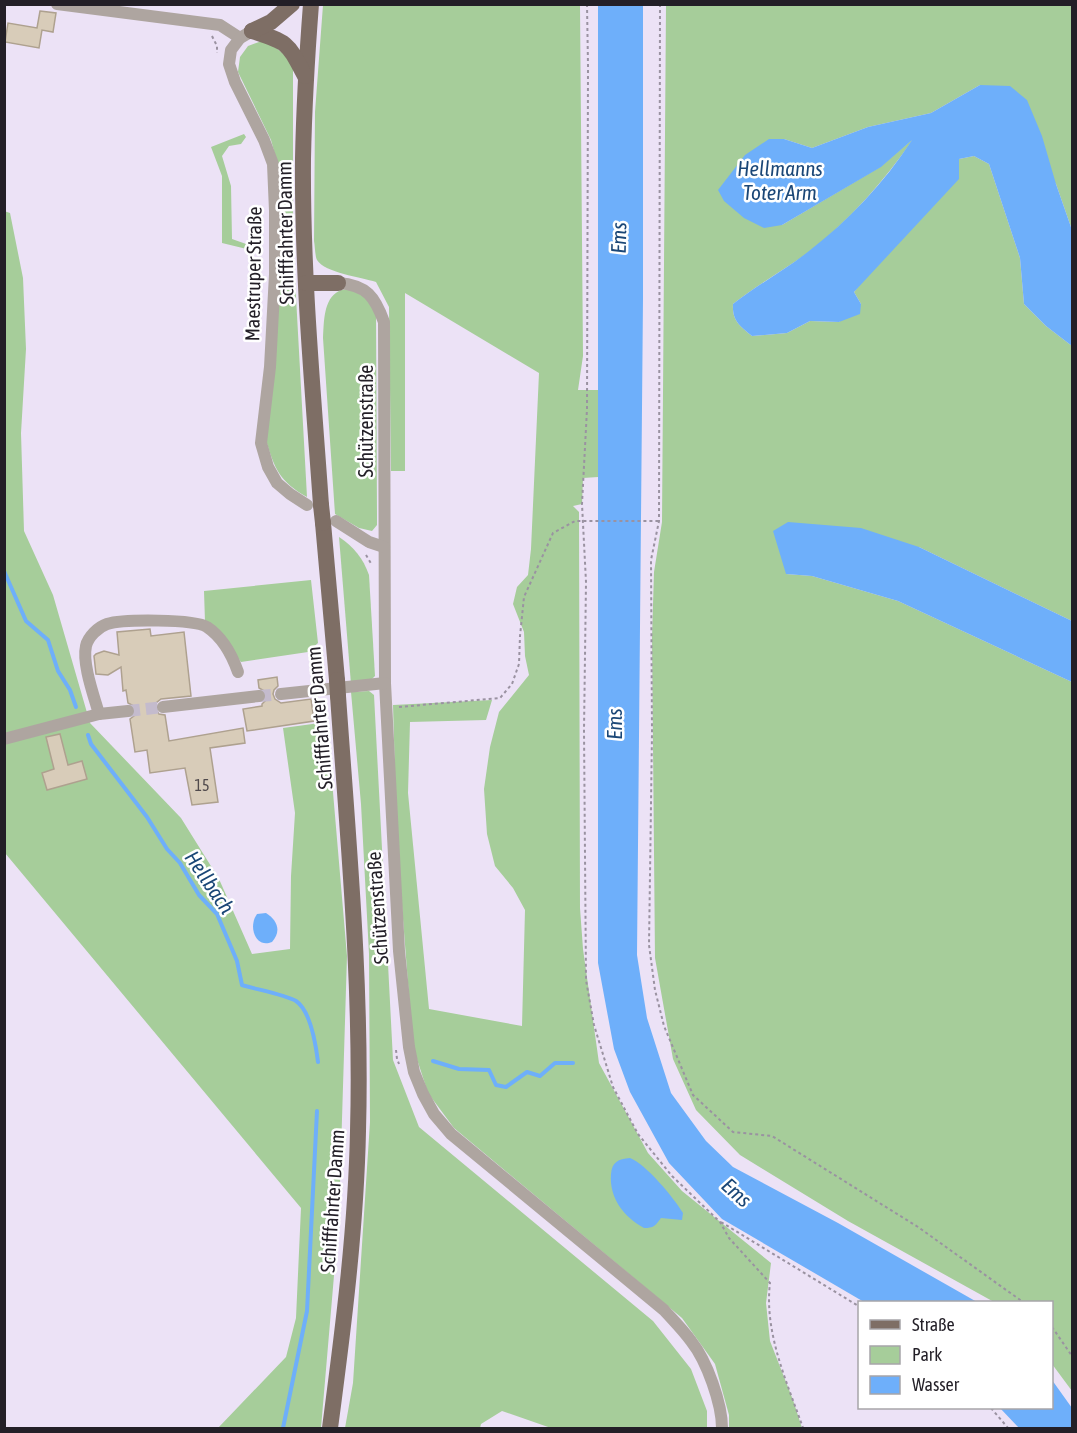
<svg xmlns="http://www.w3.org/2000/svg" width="1077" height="1433" viewBox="0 0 1077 1433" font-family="'Asap Condensed',sans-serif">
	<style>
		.green { fill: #a6cd9a }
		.water { fill: #6eaffa }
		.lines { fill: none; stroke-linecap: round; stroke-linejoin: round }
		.stream { stroke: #6eaffa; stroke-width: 4 }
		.building { fill: #d8ccb9; stroke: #aea18f; stroke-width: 1.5 }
		.minor-tunnel { stroke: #c4bbcd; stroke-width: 12; stroke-dasharray: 12 6; stroke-linecap: butt }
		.path { stroke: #9a92a1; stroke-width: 2; stroke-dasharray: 3 3; stroke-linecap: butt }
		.minor { stroke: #aea5a0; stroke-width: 12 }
		.major { stroke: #7e6e65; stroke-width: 16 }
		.major-bridge { stroke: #7e6e65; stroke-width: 16 }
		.labels { text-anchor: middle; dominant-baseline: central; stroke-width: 5; stroke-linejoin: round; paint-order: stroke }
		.number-label { font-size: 16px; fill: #504a4c }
		.street-label { font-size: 20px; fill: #231f27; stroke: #fff }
		.water-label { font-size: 21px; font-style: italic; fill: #1b4777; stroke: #fff }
	</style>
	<rect width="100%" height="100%" fill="#ece2f6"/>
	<g class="green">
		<path d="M323 5H580L583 356 578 390H598V477L583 478 582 504 573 506 579 512 580 908 583 949 599 1063 648 1153 682 1191 771 1263 766 1303 770 1341 793 1400 802 1428H729V1415L715 1364 682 1318 454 1128 428 1093 413 1047 397 842 393 705 492 700 486 720 410 722 408 793 429 1009 522 1026 525 910 513 888 495 866 487 834 484 789 490 747 499 712 529 675 525 656 524 632 513 604 517 587 528 575 531 549 539 373 405 293V471H391L389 307 376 282C361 277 325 273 317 260 315 256 315 246 314 241L315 112Z"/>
		<path d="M666 5H1072V230L1056 184 980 85 931 113 868 127 812 148 784 139 782 225 880 167 914 138C884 181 850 220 809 252 784 270 757 285 733 304 732 321 740 326 752 336L787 333 810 321 839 322 861 304 854 292 959 159 974 156 989 164 1020 258 1024 304 1046 326 1072 346V621L919 547 786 574 812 576 898 601 1072 682V1391L1052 1364V1302H994L848 1221 740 1155 696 1110 673 1059 655 958 652 638 654 572 662 522Z"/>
		<path d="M268 41 293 62V242L307 497C280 482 274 468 266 440L281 242 280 173 271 140 238 72 240 57 248 46 259 42Z"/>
		<path d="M244 134 246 137 241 144 229 146 222 156 231 186 232 239 263 250V253L222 243V176L211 147Z"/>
		<path d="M4 211 10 213 23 278 26 349 21 433 24 531 53 595 90 723 181 818 219 879 252 954 290 949 291 876 295 813 283 728 327 722 347 956 339 1217 321 1428H218L286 1357 296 1318 301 1208 5 853Z"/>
		<path d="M354 289 368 299 376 313 377 515V525L372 531 359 528 335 514 323 338C324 323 323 299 339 291 342 289 349 290 354 289Z"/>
		<path d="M339 537C354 547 363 558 369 575L375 676 371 680 351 684Z"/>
		<path d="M311 580 318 643 308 652 241 662 220 633 205 622 204 591Z"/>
		<path d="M369 691 374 695 393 1060 419 1127 653 1321 691 1369 707 1411V1428H551L502 1411 481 1424 480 1428H345L353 1383 370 1122 369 954 361 804 351 692Z"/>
	</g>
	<g class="water">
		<path d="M598 5H643V298L637 955 647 1018 671 1093 706 1141 733 1167 838 1223 977 1302H864L722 1219 669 1163 630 1092 614 1049 598 963Z"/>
		<path d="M980 85 1010 86 1027 100 1042 136 1056 184 1072 230V346L1046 326 1024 304 1020 258 989 164 974 156 959 159V179L854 292 861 304 860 314 839 322 810 321 787 333 752 336C740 326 732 321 733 304 757 285 785 270 809 251 849 220 884 183 912 140L881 167 782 225 764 228 744 218 724 201 718 190 745 155 769 139H784L812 148 868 127 931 113Z"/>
		<path d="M788 522 861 528 919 547 1072 621V682L898 601 812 576 786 574 773 531Z"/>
		<path d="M266 913C277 920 282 931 272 942 255 949 248 926 257 914Z"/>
		<path d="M630 1158C646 1164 674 1198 683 1213L682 1220 661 1218C655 1226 654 1228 644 1228 624 1217 609 1198 611 1174 612 1162 618 1159 630 1158Z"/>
		<path d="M1052 1380 1072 1408V1428H1019L1000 1408H1052Z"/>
	</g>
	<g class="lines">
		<g class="stream">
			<path d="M4 571 26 621 48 640 58 671 70 690 76 707"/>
			<path d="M88 735 91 744 147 817 167 849 180 863 199 895 217 914 237 961 242 985C255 989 286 995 296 1001 311 1011 316 1046 318 1062"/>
			<path d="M433 1061 459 1069 489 1070 496 1085 506 1087 527 1072 540 1076 555 1063H573"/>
			<path d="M283 1428 307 1311 317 1111"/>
		</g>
	</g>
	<g class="building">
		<path d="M40 11 56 13 53 32 42 30 39 48 5 42 8 23 37 28Z"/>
		<path d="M150 629 151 636 184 632 191 696 161 699 156 703 155 707 159 714 165 715 169 741 243 728 245 743 210 748 218 802 192 805 185 768 150 773 147 750 135 752 130 719 135 715 136 710 134 706 128 703 126 690 123 691 121 667 108 675 96 674 94 656 96 654 104 651 119 655 117 632Z"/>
		<path d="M277 677 278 686 274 690 273 694 275 699 281 703 311 699 314 721 247 731 243 709 262 706V704L267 699 266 692 259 688 258 680Z"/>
		<path d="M60 734 68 765 82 761 87 779 47 790 42 773 54 769 46 737Z"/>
	</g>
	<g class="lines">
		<g class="minor-tunnel">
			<path d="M259 696 281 694"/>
			<path d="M128 711 163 707"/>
		</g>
		<g class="path">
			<path d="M587 4 588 66 587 409 582 504 586 582 584 730 586 980 594 1025 613 1087 638 1134 672 1176 720 1222 729 1238 770 1283C764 1333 787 1382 803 1428"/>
			<path d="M660 4 659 521 651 560 652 733 649 945 655 990 664 1026 693 1095 733 1132 772 1136 918 1227 1023 1302"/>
			<path d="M212 36 217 46V53"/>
			<path d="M366 555 372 565"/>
			<path d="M399 707 500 698 512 684 519 664 520 636 524 597 553 533 575 521H659"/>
			<path d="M396 1050 397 1059 399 1064"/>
			<path d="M721 1222 860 1307"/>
			<path d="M1052 1327 1072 1356"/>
			<path d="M991 1408 1008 1428"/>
		</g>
		<g class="minor">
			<path d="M57 4 220 25 240 38"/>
			<path d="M252 31 240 38 231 50 229 64 235 82 264 140 273 164 275 211V274L270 367 261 443 268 467 277 483 290 494 307 505"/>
			<path d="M338 283C367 285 375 297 384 322L385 683 399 951 409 1047 414 1072 423 1094 434 1114 451 1134 664 1310C673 1320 683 1330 691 1341 707 1361 722 1404 722 1428"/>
			<path d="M336 521 369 542 384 547"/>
			<path d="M281 694 385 683"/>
			<path d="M163 707 259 696"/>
			<path d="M99 714C94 696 82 664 86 646 88 637 98 627 107 624 123 619 194 619 207 627 222 637 232 655 238 672"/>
			<path d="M4 739 99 714 128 711"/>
		</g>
		<g class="major">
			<path d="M311 4C307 56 304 108 303 159 302 275 313 390 321 505"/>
			<path d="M252 31C289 43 287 42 305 76"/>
			<path d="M252 31 271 22 292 4"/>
			<path d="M306 283H338"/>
			<path d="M323 523 337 680"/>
			<path d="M330 1428C343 1330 356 1230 358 1131 362 985 348 840 338 696"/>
		</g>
		<g class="major-bridge">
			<path d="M321 505 323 523"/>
			<path d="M337 680 338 696"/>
		</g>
	</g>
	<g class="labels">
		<g class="number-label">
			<text x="202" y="785">15</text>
		</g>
		<g class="street-label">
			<text transform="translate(285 233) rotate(-91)">Schifffahrter Damm</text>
			<text transform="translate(253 274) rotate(-89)">Maestruper Straße</text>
			<text transform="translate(365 421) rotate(-90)">Schützenstraße</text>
			<text transform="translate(319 718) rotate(-95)">Schifffahrter Damm</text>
			<text transform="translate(377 908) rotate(-94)">Schützenstraße</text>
			<text transform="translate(332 1201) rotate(-86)">Schifffahrter Damm</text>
		</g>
		<g class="water-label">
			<text x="780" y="168">Hellmanns<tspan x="780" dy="24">Toter Arm</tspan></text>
			<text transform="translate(618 238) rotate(-89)">Ems</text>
			<text transform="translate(614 724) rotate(-90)">Ems</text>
			<text transform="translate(210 882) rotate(56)">Hellbach</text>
			<text transform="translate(737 1192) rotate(42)">Ems</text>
		</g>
	</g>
	<rect width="1077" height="1433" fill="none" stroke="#231f27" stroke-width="12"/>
	<rect x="858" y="1301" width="195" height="108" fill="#ffffff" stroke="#a7a5a9" stroke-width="1.5"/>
	<rect x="870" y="1320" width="30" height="9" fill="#7e6e65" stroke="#a7a5a9" stroke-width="1.5"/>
	<text x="912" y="1331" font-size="18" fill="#231f27">Straße</text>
	<rect x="870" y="1346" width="30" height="18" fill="#a6cd9a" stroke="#a7a5a9" stroke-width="1.5"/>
	<text x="912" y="1361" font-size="18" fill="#231f27">Park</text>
	<rect x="870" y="1376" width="30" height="18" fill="#6eaffa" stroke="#a7a5a9" stroke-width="1.5"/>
	<text x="912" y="1391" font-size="18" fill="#231f27">Wasser</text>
</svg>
